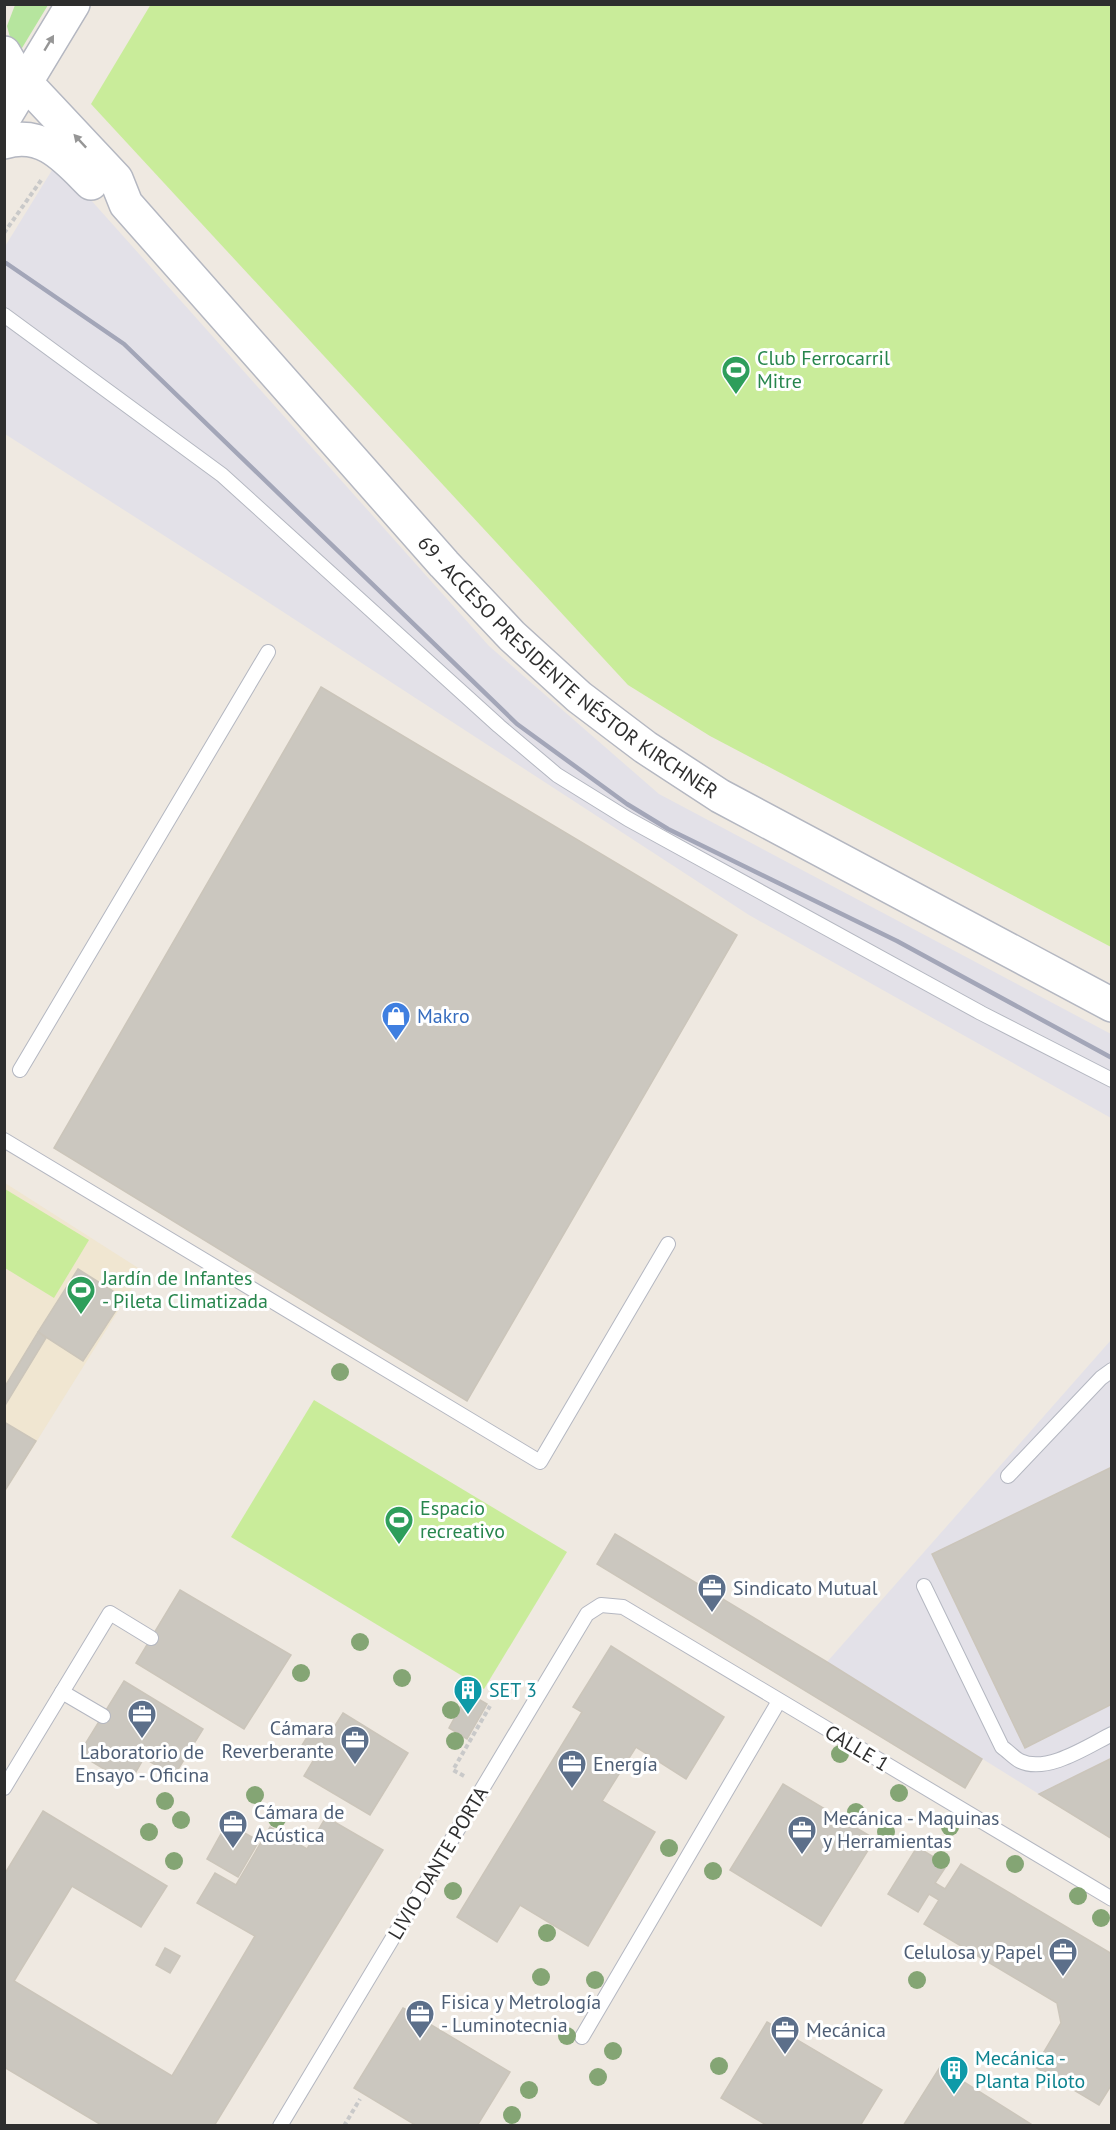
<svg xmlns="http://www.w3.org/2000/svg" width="1116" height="2130" viewBox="0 0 1116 2130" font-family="'PT Sans',sans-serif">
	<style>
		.industrial { fill: #e3e1e8 }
		.education { fill: #f0e6d1 }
		.green { fill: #b6e59e }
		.pitch { fill: #c9ec9a }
		.building { fill: #cbc7bf; stroke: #cbc5ba; stroke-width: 1.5 }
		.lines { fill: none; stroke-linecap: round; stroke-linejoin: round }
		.service-casing { stroke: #b4b7c1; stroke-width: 16 }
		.tertiary-casing { stroke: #b4b7c1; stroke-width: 36 }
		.path { stroke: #c9c9c9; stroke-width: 4; stroke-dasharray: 4.5 3; stroke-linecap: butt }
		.service { stroke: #fff; stroke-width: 14 }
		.tertiary { stroke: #fff; stroke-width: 33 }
		.rail { stroke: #a3a6b8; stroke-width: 4.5 }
		.tree { fill: #84a574 }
		.oneway { fill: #969696 }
		.labels { text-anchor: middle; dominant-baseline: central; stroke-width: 6; stroke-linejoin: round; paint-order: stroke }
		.leisure-label { font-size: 20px; fill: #27864d; stroke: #fff; text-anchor: start }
		.street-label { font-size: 20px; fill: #2e2e2e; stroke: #fff }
		.shop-label { font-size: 20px; fill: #366cbe; stroke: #fff; text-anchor: start }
		.service-label { font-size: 20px; fill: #4e5e75; stroke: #fff; text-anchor: start }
		.culture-label { font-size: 20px; fill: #0d838f; stroke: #fff; text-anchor: start }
	</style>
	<rect width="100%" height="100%" fill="#efe9e1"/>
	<g class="industrial">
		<path d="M57 162 489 646 659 794 1111 1034V1118L749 915 254 593 5 434 4 248Z"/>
		<path d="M1111 1340V1839L827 1662Z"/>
	</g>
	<path class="education" d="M5 1183 143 1271 5 1492Z"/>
	<path class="green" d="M15 5H48L22 48 17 51 13 49 7 26Z"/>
	<g class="pitch">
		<path d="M151 4 1111 5V947L710 736 628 685 91 104Z"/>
		<path d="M5 1189 89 1240 54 1298 5 1268Z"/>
		<path d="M314 1400 567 1552 484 1689 231 1537Z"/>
	</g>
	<g class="building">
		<path d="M321 687 737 935 467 1401 54 1148Z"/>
		<path d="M78 1269 124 1298 83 1361 38 1332Z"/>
		<path d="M38 1332 46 1338 4 1407V1388Z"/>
		<path d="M4 1422 36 1441 4 1492Z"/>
		<path d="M1112 1467V1704L1025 1748 932 1554Z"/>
		<path d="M615 1534 827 1662 982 1759 965 1788 597 1564Z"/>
		<path d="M180 1590 291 1655 244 1729 136 1663Z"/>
		<path d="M611 1646 724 1717 686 1779 636 1747 602 1801 655 1832 588 1946 520 1905 497 1942 457 1917 582 1712 573 1707Z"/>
		<path d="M124 1681 203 1729 174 1776 144 1758 129 1784 79 1754Z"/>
		<path d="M468 1693 487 1704 467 1739 449 1728Z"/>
		<path d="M343 1713 408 1753 370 1815 304 1776 316 1756 301 1747 313 1727 328 1737Z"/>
		<path d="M1112 1758V1839L1039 1794Z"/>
		<path d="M783 1784 875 1839 821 1926 730 1870Z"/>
		<path d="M43 1811 167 1886 141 1927 72 1886 14 1981 172 2076 255 1936 197 1903 215 1873 236 1885 270 1827 307 1849 326 1817 383 1850 214 2126H103L4 2067V1875Z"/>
		<path d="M227 1823 259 1841 238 1877 207 1859Z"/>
		<path d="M917 1847 947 1865 935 1883 945 1889 961 1864 1112 1954V2084L1099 2105 1035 2067 1061 2023 1057 2003 924 1924 939 1900 929 1894 918 1912 888 1894Z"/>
		<path d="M165 1948 180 1956 170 1973 156 1965Z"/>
		<path d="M403 2008 510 2072 477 2126H417L354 2088Z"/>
		<path d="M767 2022 882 2090 860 2126H768L721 2098Z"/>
		<path d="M940 2067 1034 2126H903Z"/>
	</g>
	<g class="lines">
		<g class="service-casing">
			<g id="service">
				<path d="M4 315 222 475 499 726 557 775 628 819 981 1013 1112 1080"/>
				<path d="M20 1070 268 652"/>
				<path d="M4 1140 540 1462 668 1244"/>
				<path d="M1008 1476 1101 1378 1112 1370"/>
				<path d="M924 1586 1002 1747C1008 1751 1014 1758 1020 1761 1047 1774 1088 1746 1112 1734"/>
				<path d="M62 1692 103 1716"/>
				<path d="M4 1788 110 1613 151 1638"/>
				<path d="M582 2037 779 1701"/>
				<path d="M280 2126 587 1614 601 1605 623 1607 1112 1899"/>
			</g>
		</g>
		<g class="tertiary-casing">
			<g id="tertiary">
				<path id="s1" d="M4 53 11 65 25 82 116 179 126 204 444 564 512 636 579 697 645 747 720 796 1112 1005"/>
				<path d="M4 118 73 4"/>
				<path d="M4 142C43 130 66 158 91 183"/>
			</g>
		</g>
		<g class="path">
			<path d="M4 233 42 179"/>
			<path d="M464 1776 453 1770 490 1706"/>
			<path d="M344 2126 360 2099"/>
		</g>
		<use href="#service" class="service"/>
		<use href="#tertiary" class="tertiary"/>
		<path class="rail" d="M6 263 124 344 517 724 627 804 668 829 897 941 1112 1058"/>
	</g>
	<g class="tree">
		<circle cx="340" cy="1372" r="9"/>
		<circle cx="360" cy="1642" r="9"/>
		<circle cx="301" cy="1673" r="9"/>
		<circle cx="402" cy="1678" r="9"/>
		<circle cx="451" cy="1710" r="9"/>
		<circle cx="455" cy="1741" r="9"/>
		<circle cx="840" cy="1754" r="9"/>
		<circle cx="899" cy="1793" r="9"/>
		<circle cx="255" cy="1795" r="9"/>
		<circle cx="165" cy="1801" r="9"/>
		<circle cx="856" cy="1812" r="9"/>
		<circle cx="277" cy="1819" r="9"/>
		<circle cx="181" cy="1820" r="9"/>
		<circle cx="950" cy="1827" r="9"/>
		<circle cx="149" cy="1832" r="9"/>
		<circle cx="886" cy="1832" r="9"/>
		<circle cx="669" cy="1848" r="9"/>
		<circle cx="941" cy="1860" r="9"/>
		<circle cx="174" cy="1861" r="9"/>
		<circle cx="1015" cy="1864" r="9"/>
		<circle cx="713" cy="1871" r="9"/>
		<circle cx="453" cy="1891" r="9"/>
		<circle cx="1078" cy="1896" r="9"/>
		<circle cx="1101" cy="1918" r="9"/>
		<circle cx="547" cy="1933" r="9"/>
		<circle cx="541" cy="1977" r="9"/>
		<circle cx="595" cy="1980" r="9"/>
		<circle cx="917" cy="1980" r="9"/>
		<circle cx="567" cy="2036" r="9"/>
		<circle cx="613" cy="2051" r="9"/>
		<circle cx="719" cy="2066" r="9"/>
		<circle cx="598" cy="2077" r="9"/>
		<circle cx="529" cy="2090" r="9"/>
		<circle cx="512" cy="2115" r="9"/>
	</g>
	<defs><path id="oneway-solid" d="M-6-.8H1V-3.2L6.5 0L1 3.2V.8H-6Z" transform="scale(1.5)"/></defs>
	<g class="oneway">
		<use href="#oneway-solid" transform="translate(49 43) rotate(-59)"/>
		<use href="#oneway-solid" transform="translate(80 141) rotate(-133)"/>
	</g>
	<defs>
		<g id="stadium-pin" transform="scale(1.5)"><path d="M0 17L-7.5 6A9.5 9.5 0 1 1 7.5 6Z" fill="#2e9e5b" stroke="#fff"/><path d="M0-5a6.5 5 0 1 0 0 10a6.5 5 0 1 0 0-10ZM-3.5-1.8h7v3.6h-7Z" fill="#fff"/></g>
		<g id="shop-pin" transform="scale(1.5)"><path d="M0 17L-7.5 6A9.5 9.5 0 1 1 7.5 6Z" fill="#3f7fe0" stroke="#fff"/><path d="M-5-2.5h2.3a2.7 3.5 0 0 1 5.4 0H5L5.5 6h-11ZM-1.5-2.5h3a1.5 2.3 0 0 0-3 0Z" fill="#fff"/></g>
		<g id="office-pin" transform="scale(1.5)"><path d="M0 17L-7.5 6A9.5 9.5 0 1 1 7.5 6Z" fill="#5c6f8a" stroke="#fff"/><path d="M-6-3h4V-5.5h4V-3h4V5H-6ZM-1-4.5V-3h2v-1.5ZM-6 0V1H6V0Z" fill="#fff"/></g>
		<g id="building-pin" transform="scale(1.5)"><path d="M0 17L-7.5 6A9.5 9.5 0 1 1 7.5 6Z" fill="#0f9aa8" stroke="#fff"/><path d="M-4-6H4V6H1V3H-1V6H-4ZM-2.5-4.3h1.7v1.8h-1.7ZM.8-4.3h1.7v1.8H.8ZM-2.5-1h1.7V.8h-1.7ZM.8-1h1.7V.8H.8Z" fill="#fff"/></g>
	</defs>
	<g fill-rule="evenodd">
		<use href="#stadium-pin" x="736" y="370"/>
		<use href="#shop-pin" x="396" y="1016"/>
		<use href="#stadium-pin" x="81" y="1290"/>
		<use href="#stadium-pin" x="399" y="1520"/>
		<use href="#office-pin" x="712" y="1588"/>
		<use href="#building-pin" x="468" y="1690"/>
		<use href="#office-pin" x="142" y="1714"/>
		<use href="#office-pin" x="355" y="1740"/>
		<use href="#office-pin" x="572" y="1764"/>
		<use href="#office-pin" x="233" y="1824"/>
		<use href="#office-pin" x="802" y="1830"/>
		<use href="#office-pin" x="1063" y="1952"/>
		<use href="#office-pin" x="420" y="2014"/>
		<use href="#office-pin" x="785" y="2030"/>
		<use href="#building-pin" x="954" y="2070"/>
	</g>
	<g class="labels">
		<g class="leisure-label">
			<text x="757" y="358">Club Ferrocarril<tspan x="757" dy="23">Mitre</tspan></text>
			<text x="102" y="1278">Jardín de Infantes<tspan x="102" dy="23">- Pileta Climatizada</tspan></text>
			<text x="420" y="1508">Espacio<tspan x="420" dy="23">recreativo</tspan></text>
		</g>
		<g class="street-label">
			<text stroke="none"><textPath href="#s1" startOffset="838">69 - ACCESO PRESIDENTE NÉSTOR KIRCHNER</textPath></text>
			<text transform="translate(857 1748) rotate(31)">CALLE 1</text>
			<text transform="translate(438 1863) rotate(-59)">LIVIO DANTE PORTA</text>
		</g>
		<g class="shop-label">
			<text x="417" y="1016">Makro</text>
		</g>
		<g class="service-label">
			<text x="733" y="1588">Sindicato Mutual</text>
			<text x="334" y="1728" text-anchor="end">Cámara<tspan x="334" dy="23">Reverberante</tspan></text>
			<text x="142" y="1752" text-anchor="middle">Laboratorio de<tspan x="142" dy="23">Ensayo - Oficina</tspan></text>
			<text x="593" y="1764">Energía</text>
			<text x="254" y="1812">Cámara de<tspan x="254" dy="23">Acústica</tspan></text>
			<text x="823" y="1818">Mecánica - Maquinas<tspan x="823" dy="23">y Herramientas</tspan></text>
			<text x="1042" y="1952" text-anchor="end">Celulosa y Papel</text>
			<text x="441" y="2002">Fisica y Metrología<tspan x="441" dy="23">- Luminotecnia</tspan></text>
			<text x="806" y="2030">Mecánica</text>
		</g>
		<g class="culture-label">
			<text x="489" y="1690">SET 3</text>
			<text x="975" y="2058">Mecánica -<tspan x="975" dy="23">Planta Piloto</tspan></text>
		</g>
	</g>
	<rect width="1116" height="2130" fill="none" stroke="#2e2e2e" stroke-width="12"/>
</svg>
